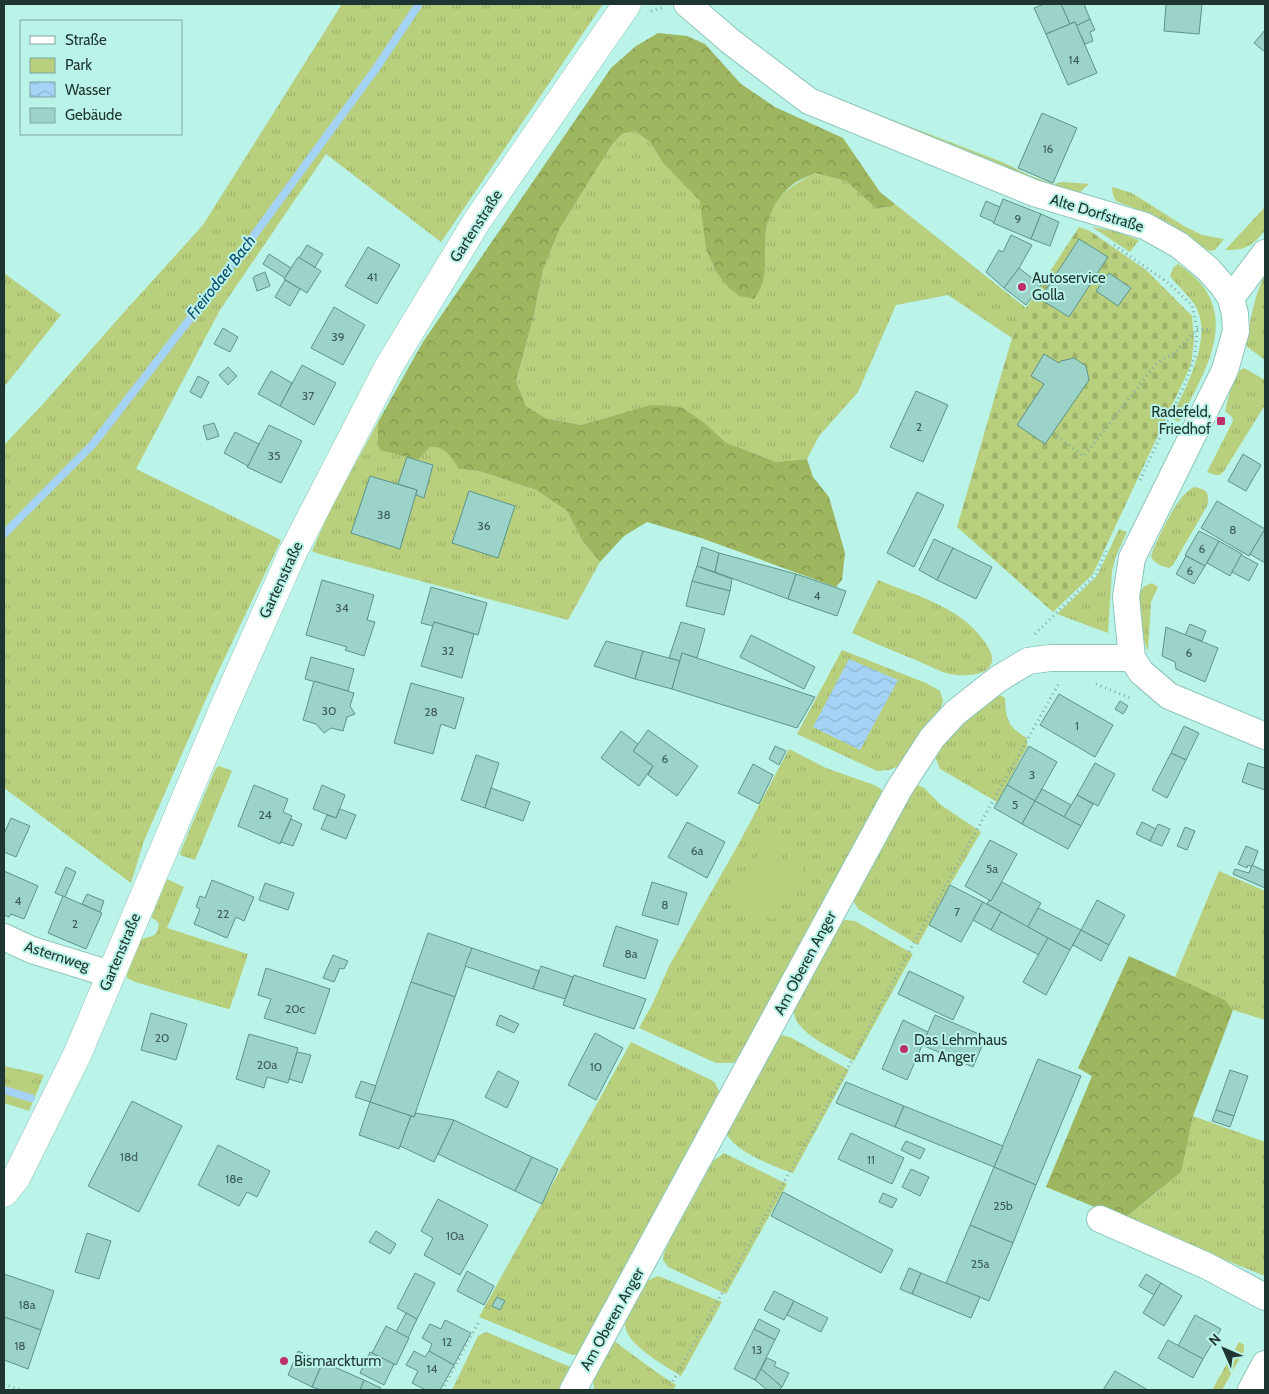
<svg xmlns="http://www.w3.org/2000/svg" width="1269" height="1394" viewBox="0 0 1269 1394" font-family="Cabin,sans-serif">
	<style>
		.grass { fill: url(#grass-tufts) }
		.forest { fill: url(#forest-crowns) }
		.cemetery { fill: url(#cemetery-stones) }
		.park { fill: #b8cf7d }
		.water { fill: url(#water-waves) }
		.lines { fill: none; stroke-linecap: round; stroke-linejoin: round }
		.stream { stroke: #a5d3f6; stroke-width: 8 }
		.building { fill: #9bd3c8; stroke: #5d938a }
		.minor-casing { stroke: #8ec6bb; stroke-width: 28 }
		.major-casing { stroke: #8ec6bb; stroke-width: 29 }
		.path { stroke: #82aea6; stroke-width: 3; stroke-dasharray: 1 4; stroke-linecap: butt }
		.minor { stroke: #fff; stroke-width: 26 }
		.major { stroke: #fff; stroke-width: 28 }
		.poi-dot { fill: #bc3067; stroke: #baf3e8; stroke-width: 2 }
		.labels { text-anchor: middle; dominant-baseline: central; stroke-width: 4; stroke-linejoin: round; paint-order: stroke }
		.number-label { font-size: 12px; fill: #3d5c57 }
		.street-label { font-size: 15px; fill: #1e3531; stroke: #baf3e8 }
		.poi-label { font-size: 15px; fill: #1e3531; stroke: #baf3e8; text-anchor: start }
		.water-label { font-size: 16px; font-style: italic; fill: #0b4a70; stroke: #baf3e8 }
	</style>
	<defs>
		<pattern id="grass-tufts" width="24" height="20" patternUnits="userSpaceOnUse" patternTransform="scale(1.25)"><rect width="24" height="20" fill="#b8cf7d"/><path d="M3 7l-1-3M5 7V3M7 7l1-3M15 17l-1-3M17 17v-4M19 17l1-3" fill="none" stroke="#9eb26c"/></pattern>
		<pattern id="forest-crowns" width="20" height="18" patternUnits="userSpaceOnUse" patternTransform="scale(1.25)"><rect width="20" height="18" fill="#9eb660"/><path d="M2 6a3 3 0 1 1 6 0M12 15a3 3 0 1 1 6 0" fill="none" stroke="#809550"/></pattern>
		<pattern id="cemetery-stones" width="16" height="16" patternUnits="userSpaceOnUse" patternTransform="scale(1.25)"><rect width="16" height="16" fill="#b8cf7d"/><path d="M2 7V4a2 2 0 0 1 4 0v3zM10 15v-3a2 2 0 0 1 4 0v3z" fill="#9eb26c"/></pattern>
		<pattern id="water-waves" width="16" height="10" patternUnits="userSpaceOnUse" patternTransform="scale(1.25)"><rect width="16" height="10" fill="#a5d3f6"/><path d="M0 5q4-4 8 0t8 0" fill="none" stroke="#8eb6d3"/></pattern>
	</defs>
	<rect width="100%" height="100%" fill="#baf3e8"/>
	<g class="grass">
		<path d="M342 4H603L441 242 326 154 220 310 136 469 281 540 217 674 185 747 144 841 131 883 4 788V445L43 404 126 310 203 225Z"/>
		<path d="M851 104 1002 162 1031 176 1054 184 1063 182 1089 184 1077 195 1051 187Z"/>
		<path d="M635 131 650 142 663 163 701 201 706 250 717 273 764 246C769 203 776 194 815 173L846 181 876 208 891 207 895 204 1026 308 1012 338 948 295 896 305 858 392 819 436 807 459 776 462 725 442 706 424 616 415 581 425 545 418 526 406 516 381 534 315 543 270 560 228 611 146 622 134Z"/>
		<path d="M1112 187 1132 193 1184 226 1202 235 1224 239 1215 250 1210 251 1134 208 1116 201 1113 195Z"/>
		<path d="M1265 207V231C1252 245 1246 251 1225 250Z"/>
		<path d="M1092 227 1114 231 1139 240 1130 252Z"/>
		<path d="M1178 264C1246 308 1207 368 1179 422L1171 418C1185 390 1212 340 1197 309 1191 297 1178 287 1170 276L1173 268Z"/>
		<path d="M4 273 61 315 4 387Z"/>
		<path d="M1265 274V360L1246 346C1250 320 1254 297 1265 274Z"/>
		<path d="M1244 368 1265 380V405L1224 471C1219 478 1214 474 1207 472L1233 421 1232 417 1225 411 1233 379 1235 374Z"/>
		<path d="M378 422V441L438 446 449 453 459 469 479 471 536 490 567 511 583 542 600 562 568 620 319 554 312 551 331 508Z"/>
		<path d="M1194 487C1207 489 1210 493 1207 506L1173 565 1169 568C1162 566 1154 564 1151 556L1153 550C1161 533 1177 495 1194 487Z"/>
		<path d="M1119 529 1127 532 1116 556 1112 571 1108 633 1057 614 1097 576Z"/>
		<path d="M878 580C917 596 968 609 989 649 992 655 994 660 990 666 982 677 962 676 950 674 940 672 928 665 918 661 896 652 874 643 852 633Z"/>
		<path d="M1152 583 1158 587 1151 602 1148 651C1142 638 1134 602 1142 589 1145 585 1148 585 1152 583Z"/>
		<path d="M842 650 926 683 940 691 943 701 939 713 899 766 889 770 877 771 797 734Z"/>
		<path d="M992 694 1000 695 1005 698C1006 720 1008 727 1027 738V747L997 802 940 769 936 759 937 750Z"/>
		<path d="M789 749 826 768 874 785 881 789 884 794 745 1053 733 1063H716L639 1028 653 1003 669 966 738 845Z"/>
		<path d="M219 766 232 771 195 860 180 855V853L214 772 216 768Z"/>
		<path d="M918 785 924 788 941 805 981 832 950 885 918 945 858 909 854 902V897L912 787Z"/>
		<path d="M1219 871 1265 891V1020L1233 1010 1224 1000 1175 977Z"/>
		<path d="M167 879 184 887 167 928 248 954 230 1008 228 1009 135 982 127 978V974L141 940C152 934 156 940 159 924L157 921 152 918V916Z"/>
		<path d="M845 920 855 921 913 954 854 1061C838 1051 796 1034 794 1013 794 1009 795 1005 796 1001L839 923Z"/>
		<path d="M781 1035 790 1037 849 1070 793 1173C774 1167 737 1152 727 1135L729 1128 774 1042Z"/>
		<path d="M631 1042 711 1080 715 1083 721 1095 579 1354 572 1355 479 1317Z"/>
		<path d="M4 1066 44 1075 29 1111 4 1103Z"/>
		<path d="M1193 1116 1265 1142V1276L1124 1219 1161 1189 1187 1142Z"/>
		<path d="M724 1153 787 1184 726 1294 668 1267 663 1260 664 1253 671 1238 713 1161Z"/>
		<path d="M658 1276 722 1302 681 1376C666 1366 626 1345 625 1325 625 1317 630 1310 633 1303 640 1289 642 1282 658 1276Z"/>
		<path d="M486 1332 573 1368 565 1390H452L478 1336Z"/>
		<path d="M614 1341 659 1374 676 1385 673 1390H594L593 1379Z"/>
		<path d="M1239 1342 1244 1345V1351L1222 1390H1212Z"/>
	</g>
	<g class="forest">
		<path d="M658 33 687 36 705 44 741 84 775 107 843 138 880 192 895 204 891 207 876 208 846 181 815 173C807 177 798 180 791 186 771 202 764 226 765 252 765 271 766 282 754 299L740 296 729 288 717 273 706 250 700 201 663 163 650 142 635 131 622 134 611 146 560 228 543 270 534 315 516 381 526 406 545 418 581 425 651 405 681 407 706 424 725 442 776 462 807 459 813 477 829 497 845 553 842 580 836 587 701 538 647 522 624 536 600 562 583 542 567 511 536 490 479 471 459 469C451 457 446 446 430 447L419 459 407 457 380 450 378 441V422L423 342 611 68 636 46Z"/>
		<path d="M1129 956 1225 1000 1233 1010 1193 1116 1181 1172 1124 1219 1046 1187 1092 1076 1078 1068Z"/>
	</g>
	<path class="cemetery" d="M1079 227 1090 231 1146 270 1192 316 1194 341 1191 365 1093 574 1053 612 957 527 1012 338 1026 308Z"/>
	<path class="park" d="M773 828 789 838 776 862 783 866 792 849 809 858 773 920 733 898Z"/>
	<path class="water" d="M849 659 898 680 860 750 813 727Z"/>
	<g class="lines">
		<g class="stream">
			<path d="M4 534 93 444 244 249 377 67 419 4"/>
			<path d="M4 1090 31 1098"/>
		</g>
	</g>
	<g class="building">
		<path d="M1044 4H1061L1070 24 1046 34 1034 8Z"/>
		<path d="M1061 4H1084L1090 19 1076 26 1075 22 1070 24Z"/>
		<path d="M1166 4H1202L1199 34 1164 31Z"/>
		<path d="M1090 19 1095 30 1090 32 1093 41 1085 44 1076 26Z"/>
		<path d="M1075 22 1097 73 1068 85 1046 34Z"/>
		<path d="M1265 30V52L1254 43Z"/>
		<path d="M1042 113 1077 128 1053 183 1018 168Z"/>
		<path d="M1003 199 1041 214 1031 239 993 223Z"/>
		<path d="M986 201 1000 207 994 222 980 216Z"/>
		<path d="M1041 214 1059 222 1050 246 1031 239Z"/>
		<path d="M1011 235 1032 245 1019 268 1004 288 986 272 999 250 1003 252Z"/>
		<path d="M1079 239 1108 257 1069 317 1040 299Z"/>
		<path d="M307 245 323 254 315 267 299 258Z"/>
		<path d="M368 247 400 265 377 304 345 286Z"/>
		<path d="M269 254 291 268 285 278 263 264Z"/>
		<path d="M298 257 321 271 307 293 284 279Z"/>
		<path d="M1019 268 1041 285 1026 305 1004 288Z"/>
		<path d="M265 272 270 286 257 291 253 278 255 276Z"/>
		<path d="M1109 273 1131 288 1118 306 1096 291Z"/>
		<path d="M285 280 300 289 290 306 275 297Z"/>
		<path d="M334 307 365 325 343 365 311 348Z"/>
		<path d="M223 328 238 337 230 352 214 344Z"/>
		<path d="M1044 354 1059 363 1061 361 1074 358 1086 366 1089 380 1045 444 1017 425 1044 384 1031 376Z"/>
		<path d="M302 365 336 383 314 425 280 406Z"/>
		<path d="M228 367 237 376 228 385 219 375Z"/>
		<path d="M271 371 292 383 280 406 258 394Z"/>
		<path d="M198 376 209 382 201 398 190 392Z"/>
		<path d="M916 391 948 405 923 462 890 447Z"/>
		<path d="M214 423 219 436 207 440 203 426Z"/>
		<path d="M269 425 302 441 281 483 247 467Z"/>
		<path d="M235 432 259 444 248 466 224 453Z"/>
		<path d="M1243 454 1261 465 1246 491 1228 481Z"/>
		<path d="M407 457 433 465 424 498 416 495 417 490 398 484Z"/>
		<path d="M370 476 417 490 400 549 351 533Z"/>
		<path d="M469 491 515 506 498 558 452 543Z"/>
		<path d="M917 492 944 505 914 567 887 553Z"/>
		<path d="M1217 501 1265 529 1249 556 1201 528Z"/>
		<path d="M1265 529V563L1250 554Z"/>
		<path d="M1199 531 1219 541 1205 566 1185 555Z"/>
		<path d="M934 539 953 548 937 580 919 570Z"/>
		<path d="M1219 541 1242 554 1230 576 1207 563Z"/>
		<path d="M702 547 719 553 715 572 697 566Z"/>
		<path d="M953 548 992 567 976 599 937 580Z"/>
		<path d="M719 553 796 574 788 599 715 572Z"/>
		<path d="M1241 555 1258 564 1249 581 1232 572Z"/>
		<path d="M1186 556 1205 566 1194 584 1176 574Z"/>
		<path d="M697 566 732 579 730 591 692 581Z"/>
		<path d="M796 574 846 591 837 616 788 599Z"/>
		<path d="M322 580 374 595 367 620 375 622 364 656 345 650 347 647 306 635Z"/>
		<path d="M692 581 730 591 724 615 686 606Z"/>
		<path d="M431 587 487 603 478 635 434 622 433 626 421 623Z"/>
		<path d="M434 622 474 634 462 678 421 666Z"/>
		<path d="M681 622 705 629 697 658 682 653 680 661 669 658Z"/>
		<path d="M1190 624 1206 631 1202 641 1185 635Z"/>
		<path d="M1166 627 1218 648 1205 682 1176 669 1175 662 1162 656Z"/>
		<path d="M751 635 815 667 804 689 740 657Z"/>
		<path d="M606 641 643 651 635 679 594 666Z"/>
		<path d="M643 651 680 661 672 689 635 679Z"/>
		<path d="M682 653 697 658 815 697 797 728 672 689Z"/>
		<path d="M311 657 354 669 348 691 305 679Z"/>
		<path d="M314 681 354 693 350 706 355 714 347 717 343 731 331 728 324 733 316 724 303 720Z"/>
		<path d="M411 683 464 698 455 729 441 724 433 754 394 743Z"/>
		<path d="M1059 694 1113 725 1095 757 1040 725Z"/>
		<path d="M1120 701 1128 706 1123 714 1115 709Z"/>
		<path d="M1184 726 1199 733 1186 760 1171 753Z"/>
		<path d="M648 730 698 766 677 796 648 775 653 766 633 751Z"/>
		<path d="M621 731 638 744 633 751 653 766 639 786 601 758Z"/>
		<path d="M775 746 786 751 779 765 769 759Z"/>
		<path d="M1029 746 1057 762 1035 801 1007 785Z"/>
		<path d="M1171 753 1186 760 1167 798 1152 790Z"/>
		<path d="M476 755 499 763 485 808 461 800Z"/>
		<path d="M1095 763 1115 774 1098 806 1077 795Z"/>
		<path d="M1248 763 1265 768V790L1242 782Z"/>
		<path d="M753 764 773 775 759 804 738 793Z"/>
		<path d="M254 785 288 799 283 812 292 816 280 844 238 826Z"/>
		<path d="M322 785 345 795 336 818 313 809Z"/>
		<path d="M1007 785 1035 801 1022 824 994 808Z"/>
		<path d="M491 788 530 802 523 821 485 808Z"/>
		<path d="M1042 789 1071 805 1064 817 1035 801Z"/>
		<path d="M1077 795 1093 804 1081 826 1064 817Z"/>
		<path d="M1035 801 1081 826 1068 849 1022 824Z"/>
		<path d="M340 809 356 815 346 839 321 829 327 815 336 818Z"/>
		<path d="M11 818 30 826 16 857 4 852V834Z"/>
		<path d="M291 819 302 824 293 846 281 842Z"/>
		<path d="M687 822 725 842 707 878 668 857Z"/>
		<path d="M1142 822 1156 829 1150 841 1136 834Z"/>
		<path d="M1158 824 1170 829 1162 846 1150 841Z"/>
		<path d="M1185 827 1195 831 1187 850 1177 846Z"/>
		<path d="M990 840 1017 854 991 901 965 886Z"/>
		<path d="M1246 846 1258 851 1252 867 1248 865 1247 868 1238 864Z"/>
		<path d="M1252 865 1265 871V888L1233 874 1235 869 1249 873Z"/>
		<path d="M66 867 76 872 65 897 55 893Z"/>
		<path d="M4 871 38 886 24 919 11 914 9 917 4 915Z"/>
		<path d="M212 880 254 897 244 921 236 917 227 938 194 924 200 909 196 907 200 896 205 898Z"/>
		<path d="M652 882 687 893 678 925 642 915Z"/>
		<path d="M1002 882 1041 903 1028 927 987 904 989 900 991 901Z"/>
		<path d="M265 883 294 893 288 910 259 900Z"/>
		<path d="M950 885 983 902 961 942 929 925Z"/>
		<path d="M87 894 104 901 100 912 82 904Z"/>
		<path d="M63 896 102 913 86 949 48 933Z"/>
		<path d="M1097 900 1125 915 1109 945 1081 930Z"/>
		<path d="M983 902 1001 912 991 930 973 920Z"/>
		<path d="M1038 908 1081 930 1070 950 1028 927Z"/>
		<path d="M1001 912 1048 938 1039 955 991 930Z"/>
		<path d="M616 926 658 940 645 979 603 966Z"/>
		<path d="M1081 930 1109 945 1101 961 1073 945Z"/>
		<path d="M428 933 472 948 455 997 411 982Z"/>
		<path d="M1048 938 1070 950 1046 995 1023 982Z"/>
		<path d="M472 948 539 971 533 989 465 966Z"/>
		<path d="M333 955 348 961 344 969 340 968 334 982 323 978Z"/>
		<path d="M541 966 573 977 565 999 533 989Z"/>
		<path d="M266 968 330 989 315 1034 264 1018 271 999 258 995Z"/>
		<path d="M909 971 964 997 953 1020 898 994Z"/>
		<path d="M574 975 646 999 634 1029 563 1005Z"/>
		<path d="M411 982 455 997 414 1117 370 1102Z"/>
		<path d="M151 1013 187 1024 176 1060 141 1050Z"/>
		<path d="M500 1015 519 1024 514 1033 496 1025Z"/>
		<path d="M935 1015 986 1037 973 1067 922 1045Z"/>
		<path d="M903 1020 928 1032 907 1080 882 1069Z"/>
		<path d="M595 1033 623 1048 596 1100 568 1085Z"/>
		<path d="M249 1034 298 1048 288 1083 267 1077 264 1088 236 1079Z"/>
		<path d="M297 1052 311 1055 302 1083 289 1079Z"/>
		<path d="M1038 1059 1081 1076 1036 1185 994 1167Z"/>
		<path d="M1230 1070 1248 1076 1234 1116 1216 1110Z"/>
		<path d="M498 1071 519 1082 507 1108 485 1097Z"/>
		<path d="M361 1081 376 1086 370 1102 355 1097Z"/>
		<path d="M846 1082 904 1106 895 1127 836 1103Z"/>
		<path d="M132 1101 182 1126 139 1212 88 1186Z"/>
		<path d="M370 1102 411 1116 399 1149 359 1135Z"/>
		<path d="M904 1106 1003 1146 994 1167 895 1127Z"/>
		<path d="M1216 1110 1234 1116 1230 1127 1212 1121Z"/>
		<path d="M416 1113 454 1120 434 1162 400 1146 411 1116 414 1117Z"/>
		<path d="M454 1120 532 1157 515 1191 438 1154Z"/>
		<path d="M851 1133 904 1158 892 1184 838 1159Z"/>
		<path d="M906 1141 925 1149 920 1159 901 1150Z"/>
		<path d="M218 1145 270 1171 257 1197 247 1192 239 1206 198 1185Z"/>
		<path d="M532 1157 558 1169 542 1204 515 1191Z"/>
		<path d="M994 1167 1036 1185 1013 1243 970 1225Z"/>
		<path d="M911 1169 929 1177 920 1196 902 1187Z"/>
		<path d="M783 1192 893 1250 881 1273 771 1216Z"/>
		<path d="M883 1193 897 1199 892 1208 879 1202Z"/>
		<path d="M438 1199 488 1225 460 1275 424 1255 433 1238 421 1231Z"/>
		<path d="M970 1225 1013 1243 989 1301 946 1283Z"/>
		<path d="M376 1231 396 1244 390 1254 369 1242Z"/>
		<path d="M87 1233 111 1241 99 1279 75 1272Z"/>
		<path d="M909 1268 921 1273 912 1294 900 1289Z"/>
		<path d="M467 1271 494 1286 484 1305 457 1291Z"/>
		<path d="M415 1273 435 1283 417 1319 397 1308Z"/>
		<path d="M921 1273 980 1297 971 1318 912 1294Z"/>
		<path d="M4 1274 54 1291 41 1330 4 1317Z"/>
		<path d="M1146 1274 1161 1283 1154 1295 1139 1286Z"/>
		<path d="M1161 1283 1182 1296 1164 1326 1143 1313Z"/>
		<path d="M774 1291 794 1301 784 1320 764 1310Z"/>
		<path d="M497 1297 505 1301 500 1310 492 1306Z"/>
		<path d="M794 1301 828 1318 821 1332 787 1315Z"/>
		<path d="M406 1313 417 1319 408 1338 396 1332Z"/>
		<path d="M1195 1315 1221 1329 1203 1359 1178 1346Z"/>
		<path d="M4 1317 41 1330 28 1369 4 1360Z"/>
		<path d="M759 1319 780 1330 775 1340 754 1329Z"/>
		<path d="M445 1320 471 1333 454 1365 429 1351 432 1344 422 1338 430 1324 441 1329Z"/>
		<path d="M386 1326 409 1338 396 1365 372 1353Z"/>
		<path d="M754 1329 775 1340 755 1380 734 1369Z"/>
		<path d="M1168 1340 1203 1359 1193 1378 1158 1358Z"/>
		<path d="M298 1351 323 1362 312 1387 288 1375Z"/>
		<path d="M414 1351 425 1357 429 1351 454 1365 440 1390H426L412 1383 418 1371 406 1365Z"/>
		<path d="M370 1352 394 1364 384 1385 360 1373Z"/>
		<path d="M767 1358 776 1362 774 1366 789 1373 782 1387 761 1369Z"/>
		<path d="M323 1362 364 1380 360 1390H321L312 1387Z"/>
		<path d="M761 1369 782 1387 779 1390H767L755 1380Z"/>
		<path d="M1115 1371 1148 1390H1103Z"/>
		<path d="M364 1380 381 1388 380 1390H360Z"/>
	</g>
	<g class="lines">
		<g class="minor-casing">
			<g id="minor">
				<path d="M687 4 730 41 809 101 1034 193 1145 226 1179 245 1208 269 1223 286 1231 298 1235 314 1236 331 1225 370 1132 558 1126 597 1132 658 1141 672 1169 696 1265 736"/>
				<path d="M1231 298 1265 253"/>
				<path d="M4 937 32 950 110 974"/>
				<path d="M1100 1219 1207 1266 1265 1297"/>
				<path d="M573 1390 899 789 932 738 955 713 998 679 1028 661 1050 658H1132"/>
				<path d="M1251 1390 1265 1364"/>
			</g>
		</g>
		<g class="major-casing">
			<path id="major" d="M4 1193 16 1178 77 1055 222 712 292 554 389 366 477 221 627 4"/>
		</g>
		<g class="path">
			<path d="M651 11 664 7"/>
			<path d="M1114 245 1167 282 1192 305 1197 329 1195 356 1185 384 1140 480"/>
			<path d="M1053 433 1084 456 1157 363 1175 353 1197 329 1211 330"/>
			<path d="M1035 634 1096 574 1106 551"/>
			<path d="M1096 684 1130 698"/>
			<path d="M4 1384 20 1390"/>
			<path d="M442 1390 478 1323"/>
			<path d="M668 1390 850 1064 912 946 1059 683"/>
		</g>
		<use href="#minor" class="minor"/>
		<use href="#major" class="major"/>
	</g>
	<g class="poi-dot">
		<circle cx="1022" cy="287" r="5"/>
		<rect x="1216" y="416" width="10" height="10" rx="2.5"/>
		<circle cx="904" cy="1049" r="5"/>
		<circle cx="284" cy="1361" r="5"/>
	</g>
	<g class="labels">
		<g class="number-label">
			<text x="1074" y="59">14</text>
			<text x="1048" y="148">16</text>
			<text x="1018" y="218">9</text>
			<text x="372" y="276">41</text>
			<text x="338" y="336">39</text>
			<text x="308" y="395">37</text>
			<text x="919" y="426">2</text>
			<text x="274" y="455">35</text>
			<text x="384" y="514">38</text>
			<text x="484" y="525">36</text>
			<text x="1233" y="529">8</text>
			<text x="1202" y="548">6</text>
			<text x="1190" y="570">6</text>
			<text x="817" y="595">4</text>
			<text x="342" y="607">34</text>
			<text x="448" y="650">32</text>
			<text x="1189" y="652">6</text>
			<text x="329" y="710">30</text>
			<text x="431" y="711">28</text>
			<text x="1077" y="725">1</text>
			<text x="665" y="758">6</text>
			<text x="1032" y="774">3</text>
			<text x="1015" y="804">5</text>
			<text x="265" y="814">24</text>
			<text x="697" y="850">6a</text>
			<text x="992" y="868">5a</text>
			<text x="18" y="900">4</text>
			<text x="665" y="904">8</text>
			<text x="957" y="911">7</text>
			<text x="223" y="913">22</text>
			<text x="75" y="923">2</text>
			<text x="631" y="953">8a</text>
			<text x="295" y="1008">20c</text>
			<text x="162" y="1037">20</text>
			<text x="267" y="1064">20a</text>
			<text x="596" y="1066">10</text>
			<text x="129" y="1156">18d</text>
			<text x="871" y="1159">11</text>
			<text x="234" y="1178">18e</text>
			<text x="1003" y="1205">25b</text>
			<text x="455" y="1235">10a</text>
			<text x="980" y="1263">25a</text>
			<text x="27" y="1304">18a</text>
			<text x="447" y="1341">12</text>
			<text x="20" y="1345">18</text>
			<text x="757" y="1349">13</text>
			<text x="432" y="1368">14</text>
		</g>
		<g class="street-label">
			<text transform="translate(1097 213) rotate(17)">Alte Dorfstraße</text>
			<text transform="translate(476 226) rotate(-57)">Gartenstraße</text>
			<text transform="translate(281 580) rotate(-65)">Gartenstraße</text>
			<text transform="translate(120 952) rotate(-67)">Gartenstraße</text>
			<text transform="translate(57 956) rotate(18)">Asternweg</text>
			<text transform="translate(805 963) rotate(-62)">Am Oberen Anger</text>
			<text transform="translate(612 1319) rotate(-61)">Am Oberen Anger</text>
		</g>
		<g class="poi-label">
			<text x="1032" y="278">Autoservice<tspan x="1032" dy="17">Golla</tspan></text>
			<text x="1211" y="412" text-anchor="end">Radefeld,<tspan x="1211" dy="17">Friedhof</tspan></text>
			<text x="914" y="1040">Das Lehmhaus<tspan x="914" dy="17">am Anger</tspan></text>
			<text x="294" y="1361">Bismarckturm</text>
		</g>
		<g class="water-label">
			<text transform="translate(221 277) rotate(-52)">Freirodaer Bach</text>
		</g>
	</g>
	<rect width="1269" height="1394" fill="none" stroke="#1e3531" stroke-width="10"/>
	<rect x="20" y="20" width="162" height="115" fill="#baf3e8" stroke="#7ca79f"/>
	<rect x="30" y="36" width="25" height="8" fill="#ffffff" stroke="#7ca79f"/>
	<text x="65" y="45" font-size="15" fill="#1e3531">Straße</text>
	<rect x="30" y="58" width="25" height="15" fill="#b8cf7d" stroke="#7ca79f"/>
	<text x="65" y="70" font-size="15" fill="#1e3531">Park</text>
	<rect x="30" y="82" width="25" height="15" fill="url(#water-waves)" stroke="#7ca79f"/>
	<text x="65" y="95" font-size="15" fill="#1e3531">Wasser</text>
	<rect x="30" y="108" width="25" height="15" fill="#9bd3c8" stroke="#7ca79f"/>
	<text x="65" y="120" font-size="15" fill="#1e3531">Gebäude</text>
	<g transform="translate(1224 1349) rotate(315)" stroke="#baf3e8" stroke-width="4" paint-order="stroke">
	<path d="M0-4L9 19L0 12L-9 19Z" fill="#1e3531"/>
	<text y="-8" font-size="14" font-weight="bold" text-anchor="middle" fill="#1e3531">N</text>
	</g>
</svg>
